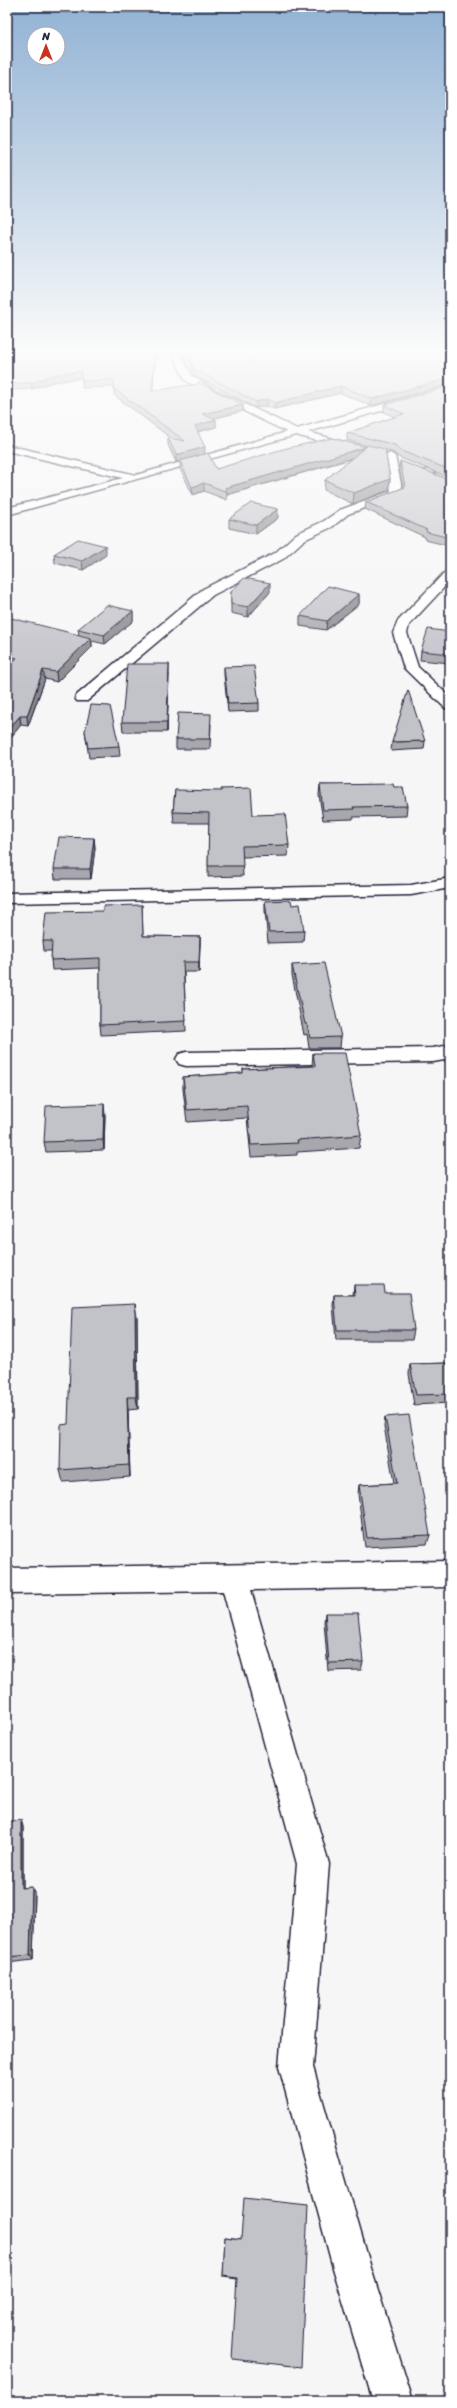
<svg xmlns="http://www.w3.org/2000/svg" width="457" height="2408" viewBox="0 0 457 2408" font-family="Sriracha,sans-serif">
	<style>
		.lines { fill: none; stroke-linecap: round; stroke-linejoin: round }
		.street-casing { stroke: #22223b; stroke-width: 3 }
		.street { fill: #fff; fill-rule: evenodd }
		.wall { fill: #a7a7ad; stroke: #22223b }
		.shaded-wall { fill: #88888d; stroke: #22223b }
		.building { fill: #c2c2c9; stroke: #22223b }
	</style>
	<rect width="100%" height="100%" fill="#f6f6f7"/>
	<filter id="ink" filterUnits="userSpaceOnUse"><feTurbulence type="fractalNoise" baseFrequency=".025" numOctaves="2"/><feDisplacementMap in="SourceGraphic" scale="8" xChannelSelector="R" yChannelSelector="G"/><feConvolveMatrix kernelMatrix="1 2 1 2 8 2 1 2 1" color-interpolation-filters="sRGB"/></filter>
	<g filter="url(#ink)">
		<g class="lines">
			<g class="street-casing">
				<g id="street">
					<path d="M172 352H180L192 376 215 390 297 429 450 385V391L308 432 358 446V450L354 451 296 435 7 515V508L123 478 7 451V445L136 475 287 432 209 394 185 380Z"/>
					<path d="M390 453 395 456 403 493 401 495 348 514 332 527 304 540 283 559 213 595 87 701H77L75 698 77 695 203 589 275 553 296 534 324 521 340 510 391 491 385 456Z"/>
					<path d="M450 462V468L426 475 420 472Z"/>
					<path d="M450 570V581L409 625 407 633 418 667 450 697V709L445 708 404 668 393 633 398 621 446 571Z"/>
					<path d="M450 878V888L411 895 7 903V893L411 885Z"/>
					<path d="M450 1045V1059L433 1062 186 1066 179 1064 176 1059 179 1054 186 1052 433 1048Z"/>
					<path d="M450 1561V1587L251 1590 329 1864 313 2067 371 2268 413 2401H373L333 2268 279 2067 297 1864 223 1591 7 1594V1568Z"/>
				</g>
			</g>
			<use href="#street" class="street"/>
		</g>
		<g class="wall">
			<path d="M7 352H156L152 391 198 384V382L243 405V411L212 419 216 420V427L198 432 205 454 176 462 168 445V438L172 439 114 395V387L82 388V378L53 382 32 389 7 390Z"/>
			<path d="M181 352H448L371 406 341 393 274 409 267 406 256 408 194 375 189 360 185 358Z"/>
			<path d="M450 386V478L398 457 394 453 385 450 390 479 389 490 353 504 324 490 325 480 351 459 227 495V500L204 491 193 495 180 469V461L216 469 365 447 367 446 347 440V433L395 417 384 412V405Z"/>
			<path d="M400 461 450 480V546L425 540V537L365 509 366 502 403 488 399 468Z"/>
			<path d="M278 518 256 534 229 528V519Z"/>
			<path d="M54 554 106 555 83 570 55 563Z"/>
			<path d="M231 592H270L248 617 231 613Z"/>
			<path d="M359 594V604L326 630 300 626V616Z"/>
			<path d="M133 611V621L105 644 92 641V647L57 682 45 679 28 726 21 725 9 666 7 665V622L79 635 78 629Z"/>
			<path d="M450 632V663L420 660 421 651Z"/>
			<path d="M224 667 259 703V711L228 712 224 675Z"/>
			<path d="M169 674 167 732H123L122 722Z"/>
			<path d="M211 724 210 749H176V739Z"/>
			<path d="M85 731 119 746 120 756 89 758Z"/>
			<path d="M425 741 424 749 391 751 392 742Z"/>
			<path d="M320 785 394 787 407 806 406 816 353 817V819L323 820 319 795Z"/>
			<path d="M175 790 253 815 289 845 288 856 242 857 243 876 208 877 209 823H174L173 812Z"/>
			<path d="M94 838 95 848 91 879H55L54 869Z"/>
			<path d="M265 901 292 905 304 931 303 942 268 943 265 911Z"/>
			<path d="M142 905 143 936 200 937 199 972H184L186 1031 101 1035 100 1025V968L52 970 51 960 52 951H44L43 941 103 911Z"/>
			<path d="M292 965 341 1037 340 1048H309L307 1034 304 1035 292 975Z"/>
			<path d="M313 1053 361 1135 359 1148 297 1152V1155L251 1157 247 1118 187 1122 183 1089V1077L243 1073V1069L312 1066Z"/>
			<path d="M105 1115 104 1150 46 1152 44 1142Z"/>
			<path d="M354 1285 385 1293 414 1330 412 1340H336L333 1305 334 1295H353Z"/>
			<path d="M137 1317 138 1409 128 1410 130 1477 63 1482 60 1470 68 1424Z"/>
			<path d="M450 1363V1403L414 1405 409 1374 410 1364Z"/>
			<path d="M385 1417 430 1535 427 1544 365 1547 358 1494 359 1485 394 1483 384 1426Z"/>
			<path d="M325 1613 363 1662 361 1670 328 1671 324 1622Z"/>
			<path d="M21 1820 23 1827V1888L32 1887 35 1893 33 1960 7 1963V1822Z"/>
			<path d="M308 2205 237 2279 223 2277 225 2237 241 2239Z"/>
		</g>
		<g class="shaded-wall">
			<path d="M155 352H156L152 398V391Z"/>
			<path d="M81 371 82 378 53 382 32 389 31 383 52 375Z"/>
			<path d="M450 378V384L371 406 372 399Z"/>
			<path d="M341 386V393L274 409 275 403Z"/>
			<path d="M267 399V406L256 408V402Z"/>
			<path d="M243 405V411L203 421 202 414Z"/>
			<path d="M216 420V427L195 432V426Z"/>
			<path d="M205 447V454L176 462V455Z"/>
			<path d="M366 447 365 454 227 495V492L225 488Z"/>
			<path d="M390 479 389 490 353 504 354 493Z"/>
			<path d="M204 483V491L193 495 192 487Z"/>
			<path d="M278 509V518L256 534V525Z"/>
			<path d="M106 546V555L83 570 82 561Z"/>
			<path d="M270 583V592L248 617V607Z"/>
			<path d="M359 594V604L326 630 327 621Z"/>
			<path d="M133 611V621L105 644 104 635Z"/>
			<path d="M91 638 92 647 57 682 56 672Z"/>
			<path d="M169 664V674L167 732V722Z"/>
			<path d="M43 670 45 679 28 726 27 716Z"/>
			<path d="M20 716 21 725 7 742V731Z"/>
			<path d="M94 838 95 848 91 879 90 869Z"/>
			<path d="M200 937V946L199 972V962Z"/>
			<path d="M104 1104 105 1115 104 1150 103 1140Z"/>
			<path d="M135 1304 137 1317 138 1409 136 1397Z"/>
			<path d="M127 1397 128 1410 130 1477 129 1465Z"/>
			<path d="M21 1820 23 1827V1894L21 1888Z"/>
			<path d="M32 1887 35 1893 33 1960 30 1955Z"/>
		</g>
		<g class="building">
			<path d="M7 352H155L152 391 198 384V382L243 405 202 414 216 420 195 426 205 447 176 455 168 438 185 441 114 389V380L82 381 81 371 52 375 31 383 7 384Z"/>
			<path d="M185 352H448L450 353V378L372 399 341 386 275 403 267 399 256 402 194 369 189 353Z"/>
			<path d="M450 386V470L399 450 395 445 347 433 404 414 384 405Z"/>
			<path d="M332 438 366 447 225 488 227 492 204 483 192 487 180 461 208 453 216 469 283 449Z"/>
			<path d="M368 445 385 449 390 479 354 493 325 480Z"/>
			<path d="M400 461 450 480V538L426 532 427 530 366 502 405 487Z"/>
			<path d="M251 503 278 509 256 525 229 519Z"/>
			<path d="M78 539 106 546 82 561 54 554Z"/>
			<path d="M244 578 270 583 248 607 231 604V592Z"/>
			<path d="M328 586 359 594 327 621 300 616Z"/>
			<path d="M107 605 133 611 104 635 78 629Z"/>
			<path d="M11 618 91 638 56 672 43 670 27 716H20L7 731V667L17 658 7 656V622Z"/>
			<path d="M428 629 450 632V654L421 651Z"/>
			<path d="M127 664H169L167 722H122Z"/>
			<path d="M254 666 259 703 228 704 224 667Z"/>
			<path d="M408 690 425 741 392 742Z"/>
			<path d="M91 705 110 706 119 746 88 748 85 731Z"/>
			<path d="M178 713 211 714 210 739H176Z"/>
			<path d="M393 784 394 787H403L407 806 353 807 354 809 323 810 320 785Z"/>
			<path d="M251 788 253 815 285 814 289 845 242 846 243 866H208L209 813 173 812 175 790 222 791 221 789Z"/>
			<path d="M59 837 94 838 90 869H54Z"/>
			<path d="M291 900 292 905 300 904 304 931 269 932 265 901Z"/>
			<path d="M142 905 143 936 200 937 199 962H183L186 1021 100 1025V958L51 960 52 941H43L46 912 103 911V906Z"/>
			<path d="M324 963 341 1037 310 1038 307 1024H305L292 965Z"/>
			<path d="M313 1053H345L361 1135 297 1140 298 1143 251 1145 247 1106 187 1110 183 1077 243 1073V1069L315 1066Z"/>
			<path d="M104 1104 103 1140 44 1142 46 1106Z"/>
			<path d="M354 1285H384L385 1293H409L414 1330H337L334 1295H355Z"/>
			<path d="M135 1304 136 1397H127L129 1465 60 1470 61 1425 68 1424 72 1307Z"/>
			<path d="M450 1363V1394L416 1395 410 1364Z"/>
			<path d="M409 1415 430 1535 367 1538 359 1485 397 1483 385 1417Z"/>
			<path d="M325 1613H358L363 1662 329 1663Z"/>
			<path d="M21 1820V1888L32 1887 30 1955 7 1957V1822Z"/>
			<path d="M244 2198 308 2205 301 2367 232 2359 237 2278 223 2276 225 2237 241 2239Z"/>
		</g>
	</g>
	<linearGradient id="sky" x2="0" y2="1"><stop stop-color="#91b2d4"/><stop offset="0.51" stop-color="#fbfbfb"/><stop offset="1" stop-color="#fbfbfb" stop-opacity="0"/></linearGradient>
	<rect width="457" height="689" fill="url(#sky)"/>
	<rect width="457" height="2408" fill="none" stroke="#fff" stroke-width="24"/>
	<rect x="12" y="12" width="433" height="2384" fill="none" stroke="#22223b" stroke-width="1.5" filter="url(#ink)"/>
	<g transform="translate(46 46)"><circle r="19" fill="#ffffff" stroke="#a7a7b1"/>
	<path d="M0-3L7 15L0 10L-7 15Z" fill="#c8321e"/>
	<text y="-6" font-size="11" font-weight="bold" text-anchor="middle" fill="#22223b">N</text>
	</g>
</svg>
